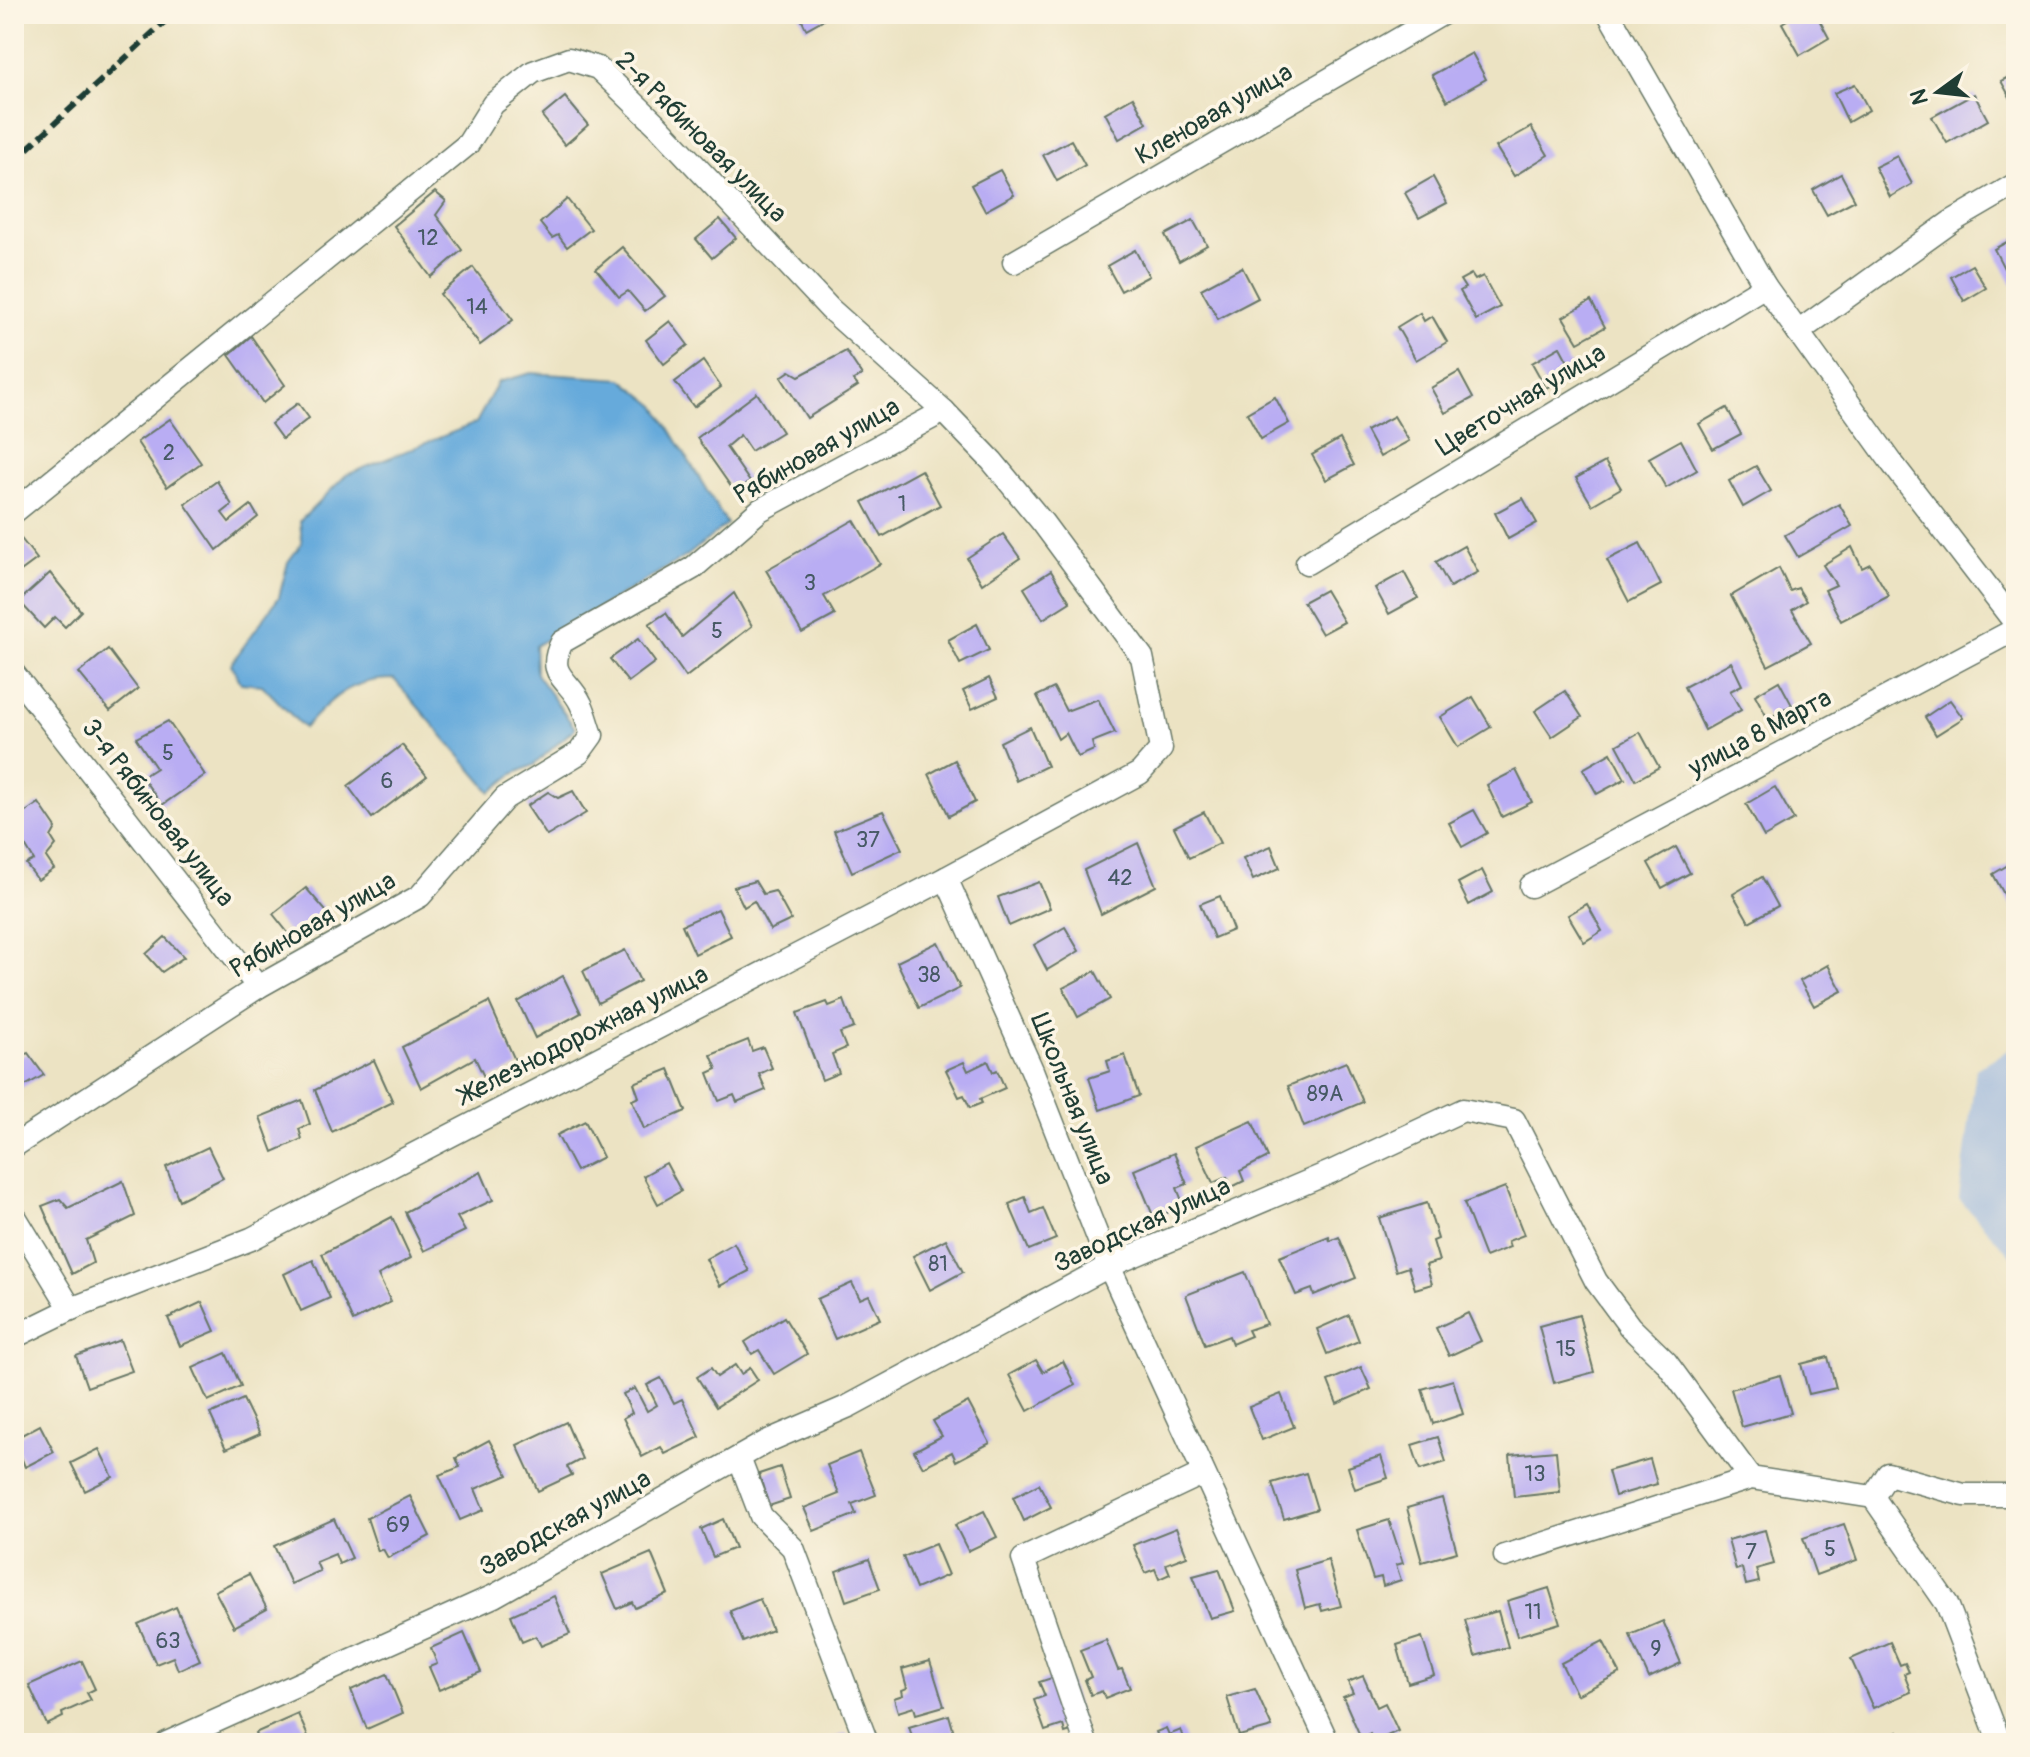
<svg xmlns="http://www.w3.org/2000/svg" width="2030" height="1757" viewBox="0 0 2030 1757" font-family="Pangolin,sans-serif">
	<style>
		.industrial { fill: #b4c6dd }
		.water { fill: #66aadb; stroke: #427488; stroke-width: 2 }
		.building { fill: #b9adf3 }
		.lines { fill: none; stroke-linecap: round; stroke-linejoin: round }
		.minor-casing { stroke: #677766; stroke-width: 25 }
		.minor { stroke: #fff; stroke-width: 22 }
		.rail { stroke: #1f3d34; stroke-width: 6; stroke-dasharray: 12 6; stroke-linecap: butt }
		.labels { text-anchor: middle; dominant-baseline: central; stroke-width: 7; stroke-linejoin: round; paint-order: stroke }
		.number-label { font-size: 22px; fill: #465964 }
		.street-label { font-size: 26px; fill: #1f3d34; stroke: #fcf5e5 }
	</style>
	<rect width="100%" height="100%" fill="#fcf5e5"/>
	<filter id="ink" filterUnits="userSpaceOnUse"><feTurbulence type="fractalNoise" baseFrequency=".0125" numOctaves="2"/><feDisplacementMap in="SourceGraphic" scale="16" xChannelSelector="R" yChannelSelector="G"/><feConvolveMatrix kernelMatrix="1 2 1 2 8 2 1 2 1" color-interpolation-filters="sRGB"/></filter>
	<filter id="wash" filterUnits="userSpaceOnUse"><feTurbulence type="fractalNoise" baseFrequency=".006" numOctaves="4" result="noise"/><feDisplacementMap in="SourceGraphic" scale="32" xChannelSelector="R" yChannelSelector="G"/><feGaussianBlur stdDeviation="1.8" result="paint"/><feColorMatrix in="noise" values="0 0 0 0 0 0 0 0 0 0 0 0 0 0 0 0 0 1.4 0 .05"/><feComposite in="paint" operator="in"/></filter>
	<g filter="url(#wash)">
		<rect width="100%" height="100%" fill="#ece3c3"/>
		<path class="industrial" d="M2016 1045V1259H2014L1959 1199 1976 1069Z"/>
		<path class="water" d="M531 373 622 379 656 406 727 524 688 555 535 646 536 674 575 728 534 765 513 774 491 792 394 679C351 679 332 697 304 728L262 685 241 683 231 664 279 597 288 562 302 543 300 521 346 475 476 423 498 382Z"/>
		<g id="blocks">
			<g class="building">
				<path d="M799 14H833L806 29Z"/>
				<path d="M1797 14H1816L1829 38 1800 55 1782 23Z"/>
				<path d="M1472 53 1486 79 1447 101 1432 75Z"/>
				<path d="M2016 73V108L2001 81Z"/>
				<path d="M1855 84 1869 110 1848 122 1834 93Z"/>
				<path d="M1974 94 1988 120 1947 143 1932 117Z"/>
				<path d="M565 97 588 125 565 145 542 116Z"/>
				<path d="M1133 97 1147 123 1119 139 1105 113Z"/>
				<path d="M1531 127 1548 155 1514 176 1496 147Z"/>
				<path d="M1071 140 1085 165 1057 181 1043 155Z"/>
				<path d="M1897 156 1912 184 1890 197 1875 167Z"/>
				<path d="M1000 170 1014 195 985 211 971 185Z"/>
				<path d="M1841 174 1855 200 1827 215 1813 190Z"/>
				<path d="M1433 177 1447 203 1419 218 1405 193Z"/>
				<path d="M435 192 446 201 436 215 462 250 431 277 394 226Z"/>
				<path d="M567 199 591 229 567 247 558 235 552 238 540 223Z"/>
				<path d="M720 219 736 238 712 258 696 239Z"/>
				<path d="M1193 220 1207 245 1179 261 1165 235Z"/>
				<path d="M2016 237V282L2012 284 1994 249Z"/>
				<path d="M622 247 665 296 645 311 628 291 619 297 596 269Z"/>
				<path d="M1135 250 1149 276 1121 291 1107 266Z"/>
				<path d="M1972 265 1986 288 1964 301 1951 277Z"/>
				<path d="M473 267 513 320 480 345 440 294Z"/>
				<path d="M1242 267 1258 298 1218 319 1201 289Z"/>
				<path d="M1471 274 1475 280 1483 276 1500 307 1476 320 1460 291 1465 288 1460 280Z"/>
				<path d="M1591 301 1605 327 1578 342 1563 317Z"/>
				<path d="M1420 313 1424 321 1432 316 1447 342 1416 360 1397 327Z"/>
				<path d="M670 321 688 345 664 364 646 340Z"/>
				<path d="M251 336 285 385 263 403 229 355Z"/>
				<path d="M1560 347 1574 373 1546 388 1532 363Z"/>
				<path d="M846 351 862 375 853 380 858 386 807 418 781 377 790 371 799 376Z"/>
				<path d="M703 361 721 387 694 407 675 382Z"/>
				<path d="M1459 372 1473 398 1445 413 1431 388Z"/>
				<path d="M757 393 782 432 751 451 740 435 726 447 750 482 734 491 697 438Z"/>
				<path d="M1275 397 1289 423 1261 439 1247 413Z"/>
				<path d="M298 403 309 418 282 439 271 424Z"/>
				<path d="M1727 408 1741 434 1713 449 1699 424Z"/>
				<path d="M1394 416 1409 441 1380 457 1366 431Z"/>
				<path d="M170 419 201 463 167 487 137 442Z"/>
				<path d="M1340 439 1354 465 1326 480 1312 455Z"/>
				<path d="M1681 440 1697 470 1666 488 1649 458Z"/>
				<path d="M1605 462 1621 488 1592 505 1576 478Z"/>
				<path d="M1756 466 1771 491 1743 507 1729 481Z"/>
				<path d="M921 470 940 505 882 537 863 502Z"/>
				<path d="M217 481 232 505 222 513 229 522 251 505 258 517 217 550 185 504Z"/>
				<path d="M1523 498 1537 523 1508 539 1495 513Z"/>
				<path d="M1839 504 1852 526 1798 557 1785 535Z"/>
				<path d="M854 520 880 564 824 596 835 615 802 633 766 570Z"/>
				<path d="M1003 534 1020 558 982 584 967 558Z"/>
				<path d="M19 536 37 559 14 576V540Z"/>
				<path d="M1640 543 1661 585 1629 602 1607 560Z"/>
				<path d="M1464 546 1478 572 1450 587 1436 562Z"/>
				<path d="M1852 547 1862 568 1870 564 1889 596 1841 621 1825 590 1836 585 1823 565Z"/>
				<path d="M1779 568 1790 591 1798 588 1806 601 1792 610 1811 643 1768 666 1731 596Z"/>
				<path d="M1051 571 1070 602 1043 619 1024 588Z"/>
				<path d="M1404 572 1418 598 1389 614 1375 588Z"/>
				<path d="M50 573 81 611 65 627 55 617 44 628 19 601Z"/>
				<path d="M1325 590 1344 622 1322 634 1303 602Z"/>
				<path d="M734 593 752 626 686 677 649 624 666 613 682 637Z"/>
				<path d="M977 624 989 650 960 664 948 640Z"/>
				<path d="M638 639 655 662 628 682 610 659Z"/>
				<path d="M108 649 138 689 110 711 79 673Z"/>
				<path d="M1731 662 1742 685 1730 691 1741 710 1705 730 1684 687Z"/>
				<path d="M989 678 998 697 972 709 963 691Z"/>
				<path d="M1779 681 1792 705 1768 719 1755 695Z"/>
				<path d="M1054 688 1066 711 1098 699 1115 733 1092 742 1094 750 1078 757 1066 733 1058 739 1037 696Z"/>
				<path d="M1565 691 1582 717 1552 737 1535 711Z"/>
				<path d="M1473 697 1491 727 1458 747 1440 717Z"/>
				<path d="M1950 700 1963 718 1936 735 1925 717Z"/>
				<path d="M168 721 205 775 162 805 142 777 156 768 136 738Z"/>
				<path d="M1030 727 1047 766 1016 781 1000 742Z"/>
				<path d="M1640 732 1659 767 1636 780 1617 745Z"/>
				<path d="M402 745 427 776 372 818 348 786Z"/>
				<path d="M1611 753 1625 779 1597 794 1583 769Z"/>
				<path d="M955 760 975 802 949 816 929 774Z"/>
				<path d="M1516 770 1532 802 1502 817 1487 785Z"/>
				<path d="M1775 787 1794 820 1764 837 1746 804Z"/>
				<path d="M573 791 586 813 547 836 527 806 548 792 558 798Z"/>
				<path d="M39 803 56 828 51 837 56 845 46 857 54 869 38 880 26 864 34 860 14 827V820Z"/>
				<path d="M1474 810 1487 833 1462 847 1449 823Z"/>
				<path d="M883 811 902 849 852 872 834 831Z"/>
				<path d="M1204 812 1220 843 1189 858 1174 827Z"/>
				<path d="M1138 843 1156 886 1101 914 1084 870Z"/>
				<path d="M1271 846 1280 868 1253 880 1243 858Z"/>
				<path d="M1676 847 1690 873 1662 888 1648 863Z"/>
				<path d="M2015 861 2016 863V916L1993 874Z"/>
				<path d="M1482 870 1493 892 1469 905 1458 883Z"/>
				<path d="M1762 877 1778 906 1749 922 1733 894Z"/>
				<path d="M755 881 763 894 775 891 791 920 770 930 754 901 744 907 734 887Z"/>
				<path d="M1039 882 1050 908 1009 926 998 897Z"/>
				<path d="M306 888 332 918 297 944 273 914Z"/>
				<path d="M1220 896 1233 930 1214 938 1200 904Z"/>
				<path d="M1587 904 1602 931 1584 942 1568 915Z"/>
				<path d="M718 909 731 936 695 954 682 925Z"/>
				<path d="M1065 927 1079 951 1047 970 1034 945Z"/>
				<path d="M165 937 184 957 162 972 146 954Z"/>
				<path d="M938 942 960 988 919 1008 897 962Z"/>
				<path d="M625 950 640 981 598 1003 583 971Z"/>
				<path d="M1828 965 1842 991 1814 1006 1800 981Z"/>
				<path d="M1095 971 1110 999 1078 1017 1063 988Z"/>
				<path d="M563 976 581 1013 535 1038 518 1002Z"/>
				<path d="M844 1000 854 1028 840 1033 846 1048 832 1054 839 1073 822 1080 797 1013 827 1002 829 1006Z"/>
				<path d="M489 1002 518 1067 486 1081 475 1058 421 1088 402 1047Z"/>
				<path d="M748 1040 752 1051 763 1047 772 1068 759 1074 766 1090 737 1102 734 1095 719 1101 708 1073 717 1069 711 1055Z"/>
				<path d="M28 1053 44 1075 14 1092V1060Z"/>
				<path d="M1125 1055 1139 1096 1100 1110 1089 1078 1110 1071 1107 1061Z"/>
				<path d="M374 1060 393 1102 332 1132 315 1090Z"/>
				<path d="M988 1061 993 1072 997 1070 1005 1088 980 1099 982 1103 970 1108 964 1095 959 1097 946 1070 964 1062 968 1071Z"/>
				<path d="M1346 1062 1363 1102 1304 1127 1288 1086Z"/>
				<path d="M669 1069 686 1111 644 1129 632 1100 639 1097 634 1083Z"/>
				<path d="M302 1100 310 1124 299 1129 302 1139 273 1152 260 1117Z"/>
				<path d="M585 1121 603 1157 576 1171 557 1135Z"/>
				<path d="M1252 1121 1268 1157 1240 1171 1244 1181 1232 1187 1227 1177 1213 1183 1196 1146Z"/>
				<path d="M208 1147 223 1178 179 1200 166 1167Z"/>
				<path d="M1174 1153 1187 1184 1177 1188 1184 1206 1154 1218 1134 1170Z"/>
				<path d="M666 1163 681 1191 658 1204 643 1176Z"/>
				<path d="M481 1172 493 1200 457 1217 465 1231 424 1251 405 1212Z"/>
				<path d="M123 1181 135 1216 86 1240 93 1263 72 1274 42 1206 60 1199 68 1208Z"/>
				<path d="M1505 1187 1524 1235 1508 1241 1510 1247 1485 1257 1464 1203Z"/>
				<path d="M1025 1197 1031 1213 1043 1208 1056 1239 1029 1250 1009 1204Z"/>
				<path d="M1427 1203 1438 1239 1433 1241 1439 1261 1426 1265 1432 1284 1415 1289 1408 1267 1396 1271 1379 1218Z"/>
				<path d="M392 1217 411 1258 378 1275 391 1302 353 1321 322 1254Z"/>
				<path d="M1329 1237 1330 1241 1339 1237 1356 1278 1314 1295 1312 1289 1296 1295 1279 1257Z"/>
				<path d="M946 1239 963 1272 930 1290 913 1256Z"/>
				<path d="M734 1243 749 1271 720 1286 706 1259Z"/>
				<path d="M313 1260 330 1298 301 1311 284 1274Z"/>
				<path d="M1245 1272 1266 1324 1248 1330 1251 1336 1232 1344 1229 1336 1205 1345 1186 1295Z"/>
				<path d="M852 1283 860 1299 869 1295 880 1319 835 1339 817 1299Z"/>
				<path d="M202 1302 215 1331 180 1346 168 1318Z"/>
				<path d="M1468 1313 1481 1341 1449 1356 1436 1328Z"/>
				<path d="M1349 1315 1359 1341 1327 1354 1317 1329Z"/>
				<path d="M1579 1315 1594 1372 1554 1383 1539 1326Z"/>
				<path d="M784 1317 807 1354 774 1374 759 1350 752 1354 745 1342Z"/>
				<path d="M120 1340 132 1371 87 1387 76 1356Z"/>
				<path d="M226 1353 241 1386 208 1401 193 1368Z"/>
				<path d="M1828 1357 1836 1388 1809 1394 1801 1364Z"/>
				<path d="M1036 1360 1043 1372 1063 1361 1075 1385 1028 1411 1009 1375Z"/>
				<path d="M735 1365 741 1374 750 1368 758 1380 716 1407 697 1377 711 1368 717 1377Z"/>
				<path d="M1361 1367 1371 1389 1337 1404 1328 1381Z"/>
				<path d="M1780 1375 1791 1413 1742 1427 1731 1389Z"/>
				<path d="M661 1378 674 1403 682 1399 700 1437 665 1454 661 1447 642 1457 623 1418 632 1413 623 1394 635 1388 647 1411 657 1405 647 1385Z"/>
				<path d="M1453 1380 1463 1414 1433 1424 1422 1389Z"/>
				<path d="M1281 1394 1294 1427 1262 1440 1249 1407Z"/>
				<path d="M243 1399 260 1434 226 1449 210 1414Z"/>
				<path d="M968 1402 990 1443 956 1461 952 1452 923 1467 914 1451 942 1436 933 1421Z"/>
				<path d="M566 1422 582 1459 567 1467 572 1475 538 1491 517 1445Z"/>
				<path d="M40 1425 54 1452 25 1467 14 1439Z"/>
				<path d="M1438 1437 1446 1462 1420 1470 1412 1445Z"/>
				<path d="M489 1440 508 1475 475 1489 484 1510 460 1520 439 1475 460 1467 456 1458Z"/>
				<path d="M99 1449 113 1477 85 1491 71 1463Z"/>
				<path d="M1556 1451 1560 1492 1514 1497 1510 1455Z"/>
				<path d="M859 1452 876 1495 852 1504 856 1514 814 1531 804 1508 839 1494 827 1465Z"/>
				<path d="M1381 1456 1388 1478 1355 1489 1348 1467Z"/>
				<path d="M1650 1459 1657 1484 1615 1496 1608 1471Z"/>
				<path d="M780 1467 790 1499 769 1506 759 1474Z"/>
				<path d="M1306 1473 1317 1509 1284 1519 1272 1483Z"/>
				<path d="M1039 1484 1051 1507 1024 1521 1013 1497Z"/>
				<path d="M410 1496 430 1536 388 1558 383 1549 378 1551 367 1518Z"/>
				<path d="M1442 1498 1457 1552 1422 1562 1407 1508Z"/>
				<path d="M984 1511 997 1537 968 1551 955 1525Z"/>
				<path d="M334 1519 352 1558 339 1564 335 1554 316 1562 320 1571 291 1584 274 1546Z"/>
				<path d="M723 1519 735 1548 713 1557 701 1529Z"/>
				<path d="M1389 1520 1403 1563 1396 1565 1401 1580 1383 1586 1381 1577 1373 1579 1357 1530Z"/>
				<path d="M1844 1524 1857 1560 1816 1575 1803 1538Z"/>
				<path d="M1176 1528 1187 1556 1166 1564 1170 1574 1159 1579 1155 1569 1145 1573 1133 1545Z"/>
				<path d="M1765 1530 1774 1564 1756 1569 1759 1582 1746 1585 1742 1568 1736 1570 1728 1540Z"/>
				<path d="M935 1544 948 1575 916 1589 903 1557Z"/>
				<path d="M651 1553 668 1594 635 1608 632 1602 617 1609 602 1574Z"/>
				<path d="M869 1559 880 1589 846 1601 836 1571Z"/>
				<path d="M1328 1560 1341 1606 1322 1611 1320 1604 1305 1608 1295 1570Z"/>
				<path d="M1219 1569 1235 1611 1210 1618 1193 1576Z"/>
				<path d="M249 1574 267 1609 234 1627 215 1591Z"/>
				<path d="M1549 1588 1560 1623 1517 1636 1507 1601Z"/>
				<path d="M554 1596 570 1634 541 1646 536 1636 522 1642 511 1615Z"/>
				<path d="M760 1599 772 1630 743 1642 730 1611Z"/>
				<path d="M176 1607 200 1660 178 1670 173 1657 156 1664 138 1624Z"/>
				<path d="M1498 1611 1508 1647 1475 1656 1465 1620Z"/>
				<path d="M1663 1621 1681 1663 1649 1678 1630 1635Z"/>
				<path d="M464 1633 481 1672 439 1690 429 1667 437 1664 431 1648Z"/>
				<path d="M1422 1637 1434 1675 1408 1683 1397 1645Z"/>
				<path d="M1106 1640 1118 1670 1122 1669 1130 1688 1105 1698 1102 1691 1091 1695 1085 1680 1091 1677 1080 1650Z"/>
				<path d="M1603 1641 1620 1673 1577 1695 1561 1663Z"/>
				<path d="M1890 1642 1900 1665 1905 1663 1909 1672 1904 1674 1911 1692 1873 1708 1851 1659Z"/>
				<path d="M82 1661 95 1689 87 1693 91 1700 62 1713 63 1717 47 1725 29 1685Z"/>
				<path d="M930 1661 944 1706 916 1714 914 1707 898 1712 894 1698 903 1695 902 1690 907 1688 902 1669Z"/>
				<path d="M1067 1673 1083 1727 1065 1733 1063 1725 1045 1731 1034 1700 1045 1696 1039 1682Z"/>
				<path d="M387 1674 403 1713 367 1729 351 1690Z"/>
				<path d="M1363 1676 1377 1707 1385 1703 1398 1731 1374 1742 1370 1734 1361 1738 1343 1697 1353 1693 1348 1682Z"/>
				<path d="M1255 1689 1272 1727 1239 1736 1227 1697Z"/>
				<path d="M298 1714 311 1743H259L255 1733Z"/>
				<path d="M949 1715 957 1743H901L913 1739 909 1727Z"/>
				<path d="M1166 1728 1169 1735 1181 1730 1186 1743H1149L1159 1739 1156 1732Z"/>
				<path d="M1898 1732 1902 1743H1871Z"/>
				<path d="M846 1733 849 1741 869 1733 873 1743H821Z"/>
			</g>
		</g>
	</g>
	<g filter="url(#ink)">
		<use href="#blocks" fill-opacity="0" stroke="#677766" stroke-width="2"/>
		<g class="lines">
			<g class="minor-casing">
				<g id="minor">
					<path d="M1609 14 1765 286 1892 463 2016 624"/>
					<path d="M1014 262 1442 14"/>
					<path d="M1798 332 1951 222 2016 184"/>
					<path d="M14 512 468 144 493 104 533 72 569 59 598 68 657 125 830 309 944 411 992 461 1043 523 1142 657 1161 749 1140 773 946 878 251 1239 71 1309 14 1337"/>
					<path d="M1307 563 1765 286"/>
					<path d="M14 674 258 987"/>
					<path d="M946 878 1032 1070 1109 1266 1328 1743"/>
					<path d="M1531 886 2016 629"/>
					<path d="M14 1146 258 987 420 896 505 798 579 753 592 735C588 725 586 714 581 704 569 678 545 676 562 642L693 568 760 510 944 411"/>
					<path d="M14 1215 71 1309"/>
					<path d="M739 1458 761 1516 793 1548 867 1743"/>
					<path d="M1873 1497 1947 1604 2000 1743"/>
					<path d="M1505 1556 1751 1478"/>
					<path d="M167 1743 494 1596 768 1441 849 1406 1109 1266 1333 1171 1463 1110 1514 1120 1596 1281 1630 1327 1666 1362 1751 1478 1873 1497 1888 1474 1964 1495H2016"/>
					<path d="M1086 1743 1023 1559 1202 1474"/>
				</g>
			</g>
			<use href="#minor" class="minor"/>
			<path class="rail" d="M14 161 173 14"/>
		</g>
	</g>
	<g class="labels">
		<g class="number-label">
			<text x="428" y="238">12</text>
			<text x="477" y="307">14</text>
			<text x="169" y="453">2</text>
			<text x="902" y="504">1</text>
			<text x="810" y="583">3</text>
			<text x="717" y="631">5</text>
			<text x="168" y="753">5</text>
			<text x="387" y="781">6</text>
			<text x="868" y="840">37</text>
			<text x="1120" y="878">42</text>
			<text x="929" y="975">38</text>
			<text x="1325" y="1094">89А</text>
			<text x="938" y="1264">81</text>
			<text x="1566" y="1349">15</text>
			<text x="1535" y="1474">13</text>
			<text x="398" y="1525">69</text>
			<text x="1830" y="1549">5</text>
			<text x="1751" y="1552">7</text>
			<text x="1533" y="1612">11</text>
			<text x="168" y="1641">63</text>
			<text x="1656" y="1649">9</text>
		</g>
		<g class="street-label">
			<text transform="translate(1214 114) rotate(-30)">Кленовая улица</text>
			<text transform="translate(701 137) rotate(45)">2-я Рябиновая улица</text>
			<text transform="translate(1521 400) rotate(-31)">Цветочная улица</text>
			<text transform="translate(817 451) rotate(-30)">Рябиновая улица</text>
			<text transform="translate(1760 733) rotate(-28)">улица 8 Марта</text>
			<text transform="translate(158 813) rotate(52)">3-я Рябиновая улица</text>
			<text transform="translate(313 925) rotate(-30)">Рябиновая улица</text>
			<text transform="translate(584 1035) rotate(-27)">Железнодорожная улица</text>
			<text transform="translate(1072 1099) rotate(68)">Школьная улица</text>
			<text transform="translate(1142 1225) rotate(-25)">Заводская улица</text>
			<text transform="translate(565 1523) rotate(-29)">Заводская улица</text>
		</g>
	</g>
	<rect width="2030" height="1757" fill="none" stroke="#fcf5e5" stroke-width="48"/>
	<g transform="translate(1938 92) rotate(255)" stroke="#fcf5e5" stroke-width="6" paint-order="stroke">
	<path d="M0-6L14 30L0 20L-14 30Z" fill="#1f3d34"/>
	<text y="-12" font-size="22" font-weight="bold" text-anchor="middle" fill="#1f3d34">N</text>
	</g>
</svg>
